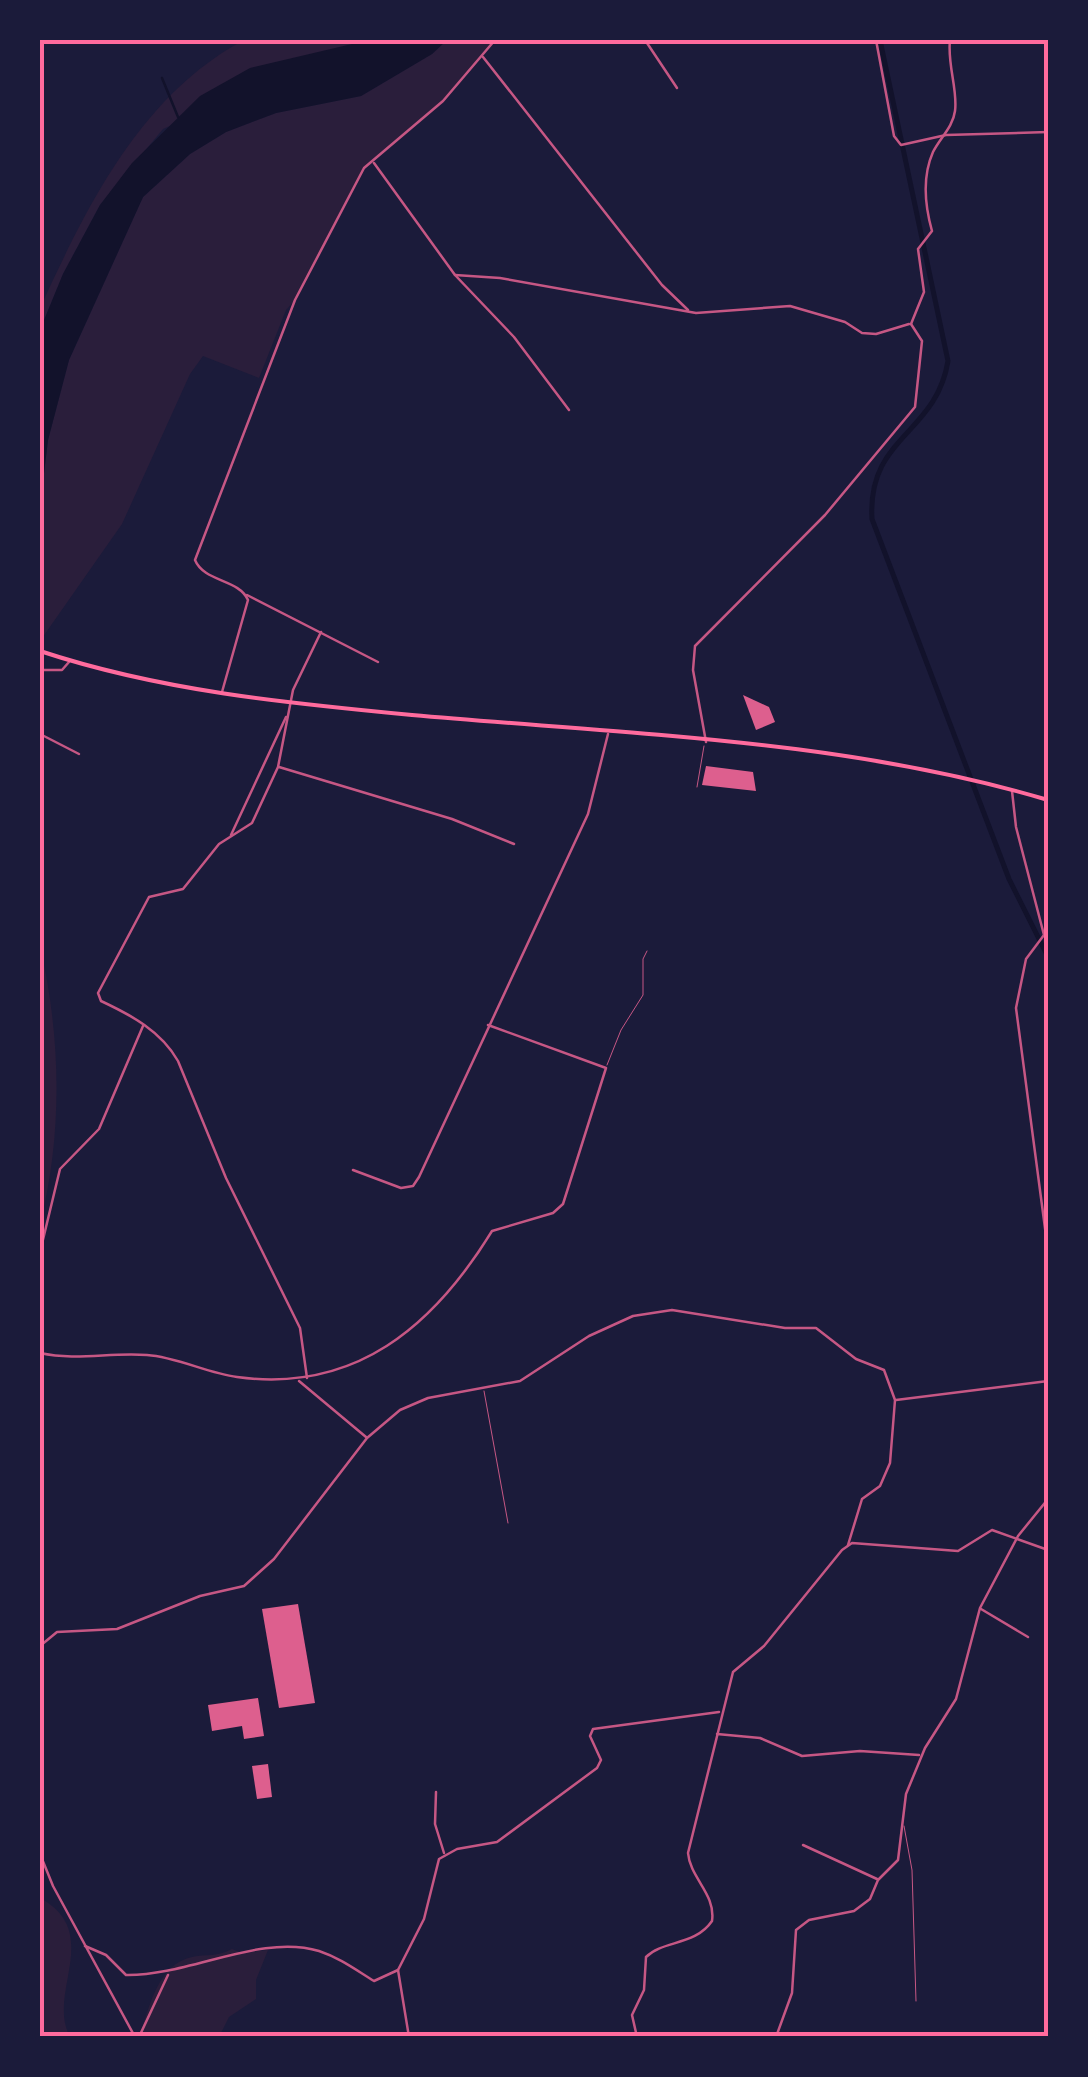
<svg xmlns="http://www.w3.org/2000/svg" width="1088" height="2077" viewBox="0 0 1088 2077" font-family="'IBM Plex Sans',sans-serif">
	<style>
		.green { fill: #2a1e3b }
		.water { fill: #12122b }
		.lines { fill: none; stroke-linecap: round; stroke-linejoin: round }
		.stream { stroke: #12122b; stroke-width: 2.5 }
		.canal { stroke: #12122b; stroke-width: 5 }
		.building { fill: #dd5f8e }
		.service { stroke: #c65784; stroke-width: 1 }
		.minor { stroke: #c65784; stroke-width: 2.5 }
		.primary { stroke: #ff6b9d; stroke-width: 4 }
		.neatline { fill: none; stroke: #ff6b9d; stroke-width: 4 }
	</style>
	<rect width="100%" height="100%" fill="#1b1b3a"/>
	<g class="green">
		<path d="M244 40H369L163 129 100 205 63 274 40 330V308C87 206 141 95 244 40Z"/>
		<path d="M447 40H495L443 101 364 168 295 300 286 310 259 378 203 356 190 374 122 524 40 641V506L48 440 69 360 143 197 190 154 226 132 276 113 361 96 432 54Z"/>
		<path d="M40 946C61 1037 63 1133 40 1224Z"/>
		<path d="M40 1898C104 1933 46 1993 70 2037H40Z"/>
		<path d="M232 1949 242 1953 268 1950 256 1980V1999L229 2017 219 2037H139C149 2010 157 1964 192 1957 207 1954 217 1957 232 1949Z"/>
	</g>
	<path class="water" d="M369 40H447L432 54 361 96 276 113 226 132 190 154 143 197 69 360 48 440 40 506V330L63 274 100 205 132 163 200 96 250 68Z"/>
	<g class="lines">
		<path class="stream" d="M162 78 178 117"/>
		<path class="canal" d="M880 40 948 361C936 435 867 436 872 519L1009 879 1048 957"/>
	</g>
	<g class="building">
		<path d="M743 695 769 707 775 722 756 730Z"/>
		<path d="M706 766 753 772 756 791 702 785Z"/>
		<path d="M298 1604 315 1703 279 1708 262 1609Z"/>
		<path d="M258 1698 264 1736 244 1739 242 1726 212 1731 208 1705Z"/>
		<path d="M268 1764 272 1797 257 1799 252 1766Z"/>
	</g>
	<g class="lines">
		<g class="service">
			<path d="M697 787 704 746"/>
			<path d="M607 1065 621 1030 643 995V959L647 951"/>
			<path d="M484 1391 508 1523"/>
			<path d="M904 1826 912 1870 916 2001"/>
		</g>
		<g class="minor">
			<path d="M645 40 677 88"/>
			<path d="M876 40 894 136 901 145 946 135 1048 132"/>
			<path d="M483 57 662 285 688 310"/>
			<path d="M374 163 455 275 514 337 569 410"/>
			<path d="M455 275 500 278 696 313 790 306 845 322 862 333 876 334 909 324"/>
			<path d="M911 324 924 292 918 249 932 231C925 206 922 177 933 152 940 138 953 127 955 111 958 90 947 64 950 40"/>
			<path d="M247 595 378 662"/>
			<path d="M40 670H62L69 662"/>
			<path d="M222 692 248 600C239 579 204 582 195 560L295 300 364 168 443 101 495 40"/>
			<path d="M40 734 79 754"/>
			<path d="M706 742 693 670 695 646 825 515 915 407 922 341 911 324"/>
			<path d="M279 767 452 819 514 844"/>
			<path d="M1012 791 1016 827 1044 935 1026 959 1016 1008 1048 1251"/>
			<path d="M231 835 286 717"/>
			<path d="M353 1170 401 1188 413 1186 419 1177 588 814 608 734"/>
			<path d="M40 1252 60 1169 99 1129 143 1026"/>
			<path d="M40 1353C77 1361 110 1352 147 1355 177 1357 207 1373 237 1377 355 1393 433 1327 492 1231L553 1213 563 1204 606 1068 488 1025"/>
			<path d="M307 1378 300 1328 226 1178 178 1061C161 1031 131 1015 101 1001L98 993 149 897 183 889 219 844 252 823 278 767 293 690 321 632"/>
			<path d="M299 1381 366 1437"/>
			<path d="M896 1400 1048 1381"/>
			<path d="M981 1609 1028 1637"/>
			<path d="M40 1646 57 1632 117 1629 200 1596 244 1586 274 1559 367 1438 400 1410 428 1398 520 1381 589 1336 633 1316 672 1310 785 1328H816L856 1359 884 1370 895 1400 890 1463 880 1486 862 1499 848 1545"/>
			<path d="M717 1734 760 1738 802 1756 860 1751 919 1755"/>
			<path d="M436 1792 435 1824 444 1853"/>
			<path d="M803 1845 877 1879"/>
			<path d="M40 1854 53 1886 135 2037"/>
			<path d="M85 1946 106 1955 126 1975C189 1976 261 1933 319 1951 340 1958 356 1970 374 1981L398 1970"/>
			<path d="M139 2037 168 1975"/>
			<path d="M409 2037 398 1970 424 1919 439 1859 457 1849 497 1842 597 1768 601 1760 590 1736 593 1729 719 1712"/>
			<path d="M637 2037 632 2015 644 1990 646 1957C663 1940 695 1946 712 1921 716 1894 690 1878 688 1853L733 1672 764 1646 842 1550 852 1543 958 1551 992 1530 1048 1550"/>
			<path d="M776 2037 792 1993 796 1930 809 1920 854 1911 870 1899 878 1880 898 1860 906 1794 925 1748 956 1699 980 1608 1018 1536 1048 1499"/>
		</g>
		<path class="primary" d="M40 651C161 691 286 703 412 715 624 734 843 739 1048 800"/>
	</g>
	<rect width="1088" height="2077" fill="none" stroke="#1b1b3a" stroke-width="85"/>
	<rect x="42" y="42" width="1004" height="1992" class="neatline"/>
</svg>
